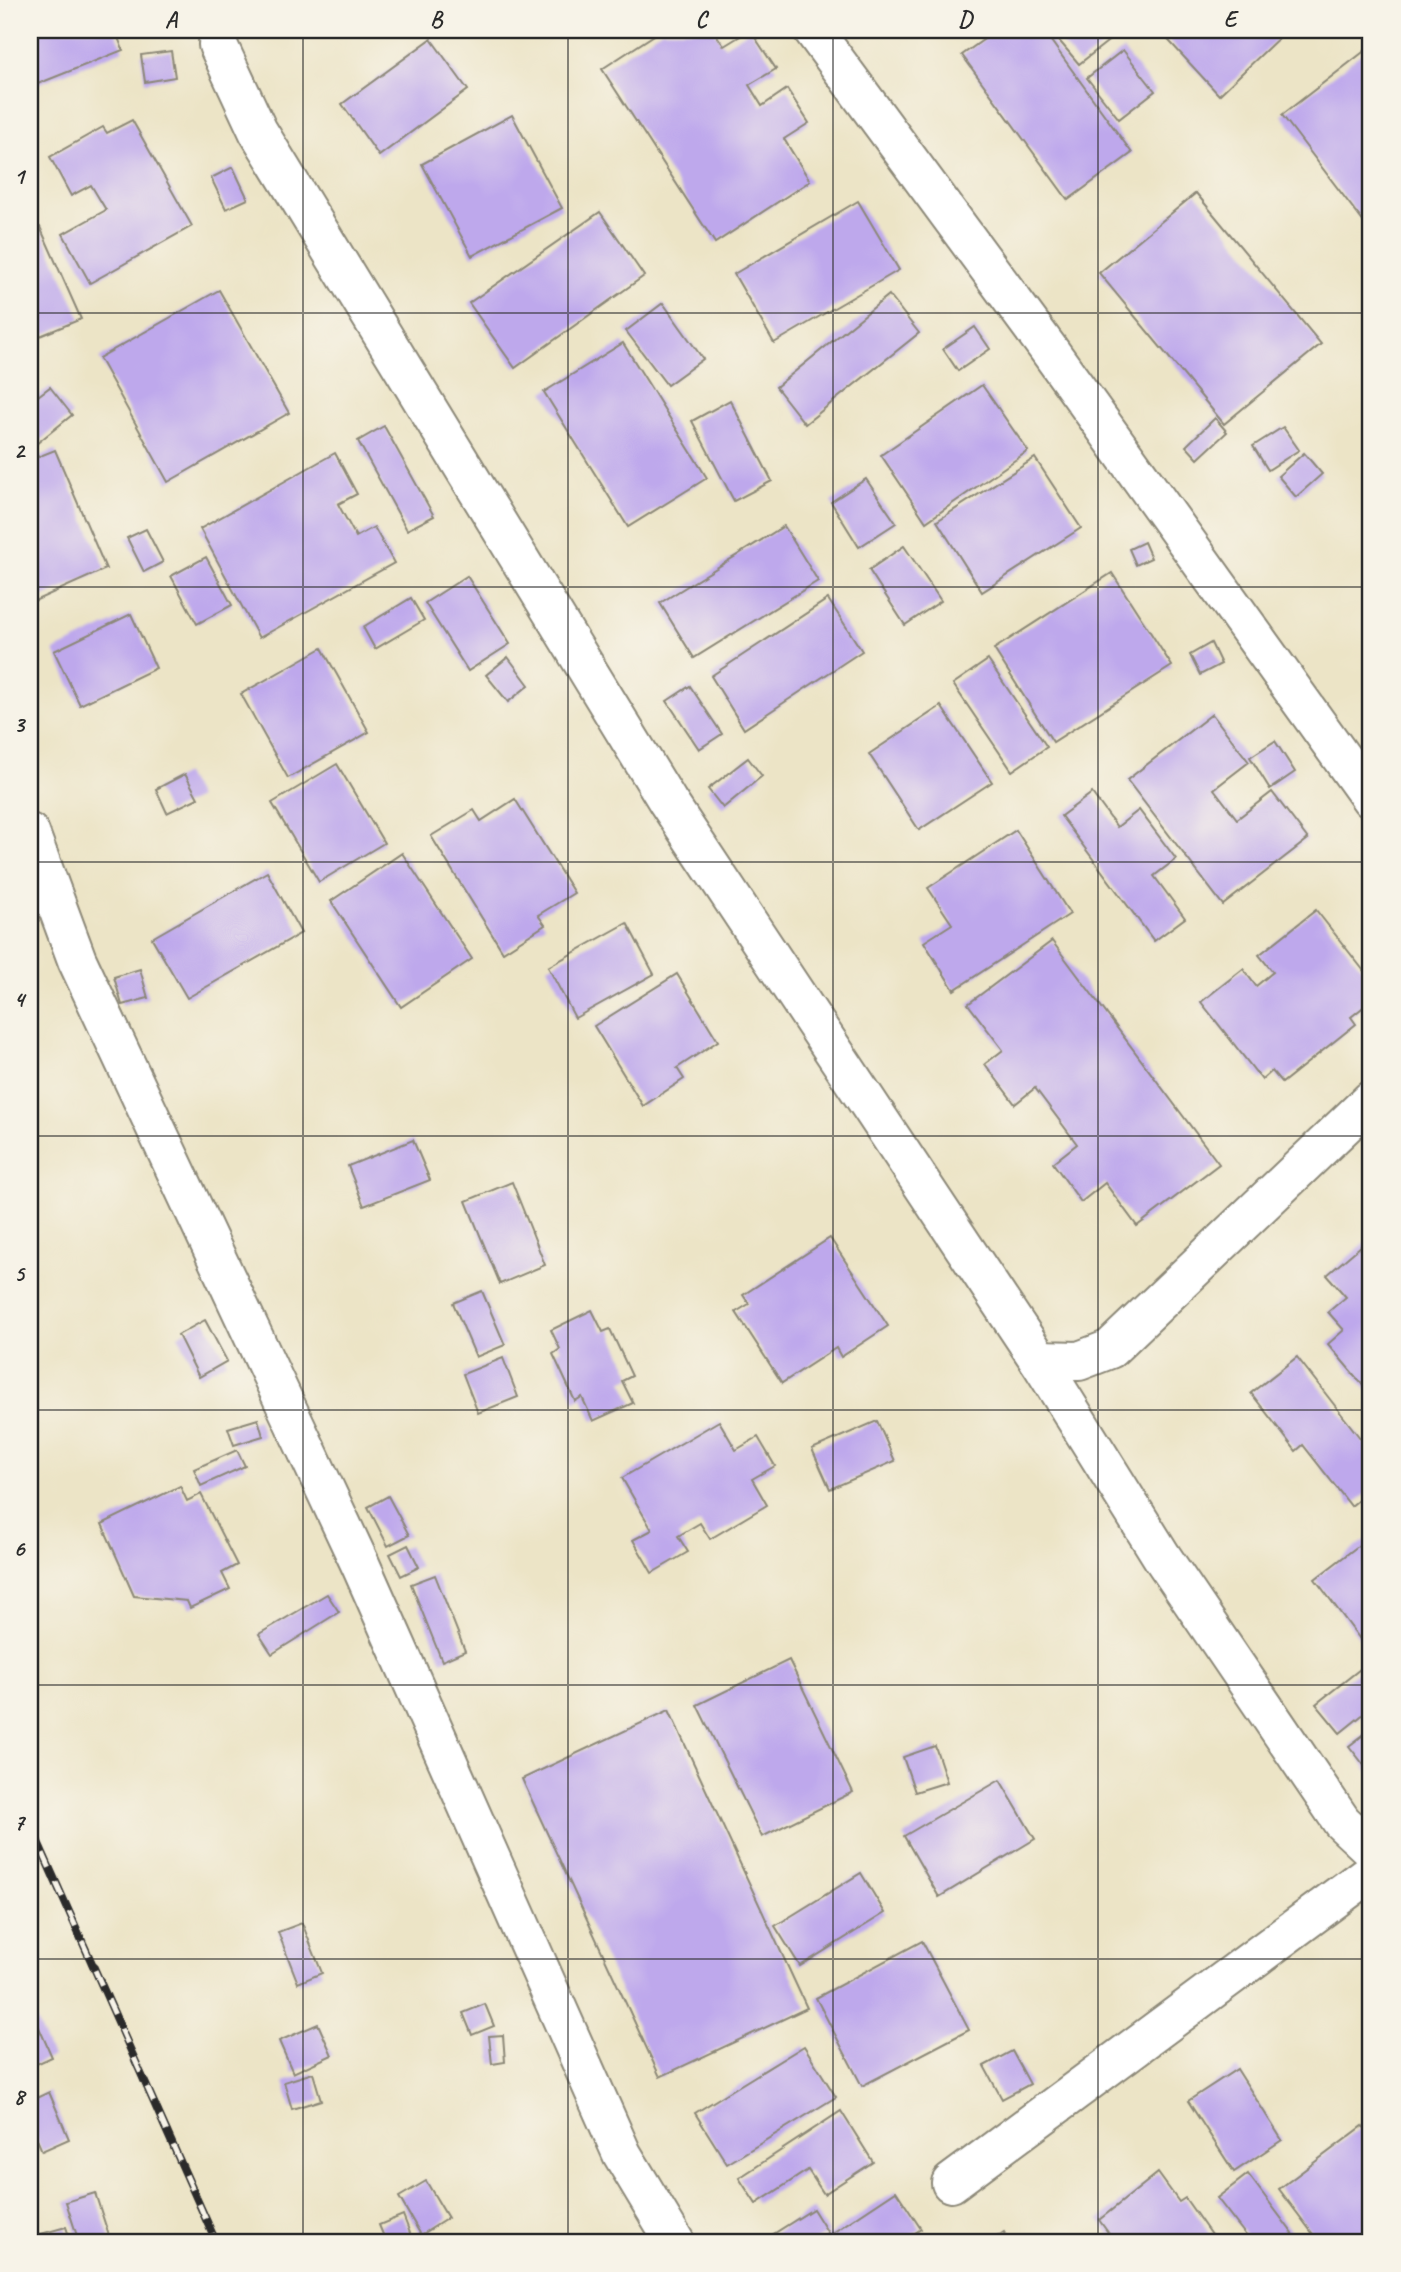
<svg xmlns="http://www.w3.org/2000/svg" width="1401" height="2272" viewBox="0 0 1401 2272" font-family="Caveat,sans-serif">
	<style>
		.building { fill: #bea8ec }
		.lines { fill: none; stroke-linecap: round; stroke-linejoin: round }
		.minor-casing { stroke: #8c8878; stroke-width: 42 }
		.minor { stroke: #fff; stroke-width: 38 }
		.rail-casing { stroke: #2b2b2b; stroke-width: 8 }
		.rail { stroke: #f7f3e8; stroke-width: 5; stroke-dasharray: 16; stroke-linecap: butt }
		.grid { fill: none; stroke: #2b2b2b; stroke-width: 2; stroke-opacity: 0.55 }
		.neatline { fill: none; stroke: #2b2b2b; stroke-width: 2.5 }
		.grid-label { font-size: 23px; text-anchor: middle; font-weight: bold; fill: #2b2b2b }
	</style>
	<rect width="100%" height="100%" fill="#f7f3e8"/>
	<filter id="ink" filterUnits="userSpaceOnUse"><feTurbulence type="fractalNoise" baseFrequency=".0143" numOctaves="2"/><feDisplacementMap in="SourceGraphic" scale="14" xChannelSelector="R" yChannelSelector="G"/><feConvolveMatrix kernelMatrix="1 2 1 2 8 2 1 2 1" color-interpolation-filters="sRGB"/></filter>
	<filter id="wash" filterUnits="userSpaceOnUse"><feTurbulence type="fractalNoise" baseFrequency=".00686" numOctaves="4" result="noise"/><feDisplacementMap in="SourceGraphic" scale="28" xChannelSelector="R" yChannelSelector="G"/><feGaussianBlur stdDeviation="1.57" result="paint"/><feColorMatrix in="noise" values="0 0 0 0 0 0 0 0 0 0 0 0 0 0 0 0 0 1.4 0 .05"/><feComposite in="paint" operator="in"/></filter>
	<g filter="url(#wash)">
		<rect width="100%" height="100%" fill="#ece4c6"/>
		<g id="blocks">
			<g class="building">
				<path d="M30 30H115L123 50 30 87Z"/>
				<path d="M662 30H713L724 46 750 30 776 69 749 85 762 106 787 89 809 123 784 139 810 181 715 243 602 69Z"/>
				<path d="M997 30H1043L1132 153 1068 200 962 55Z"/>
				<path d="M1050 30H1111L1116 35 1079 64Z"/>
				<path d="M1159 30H1287L1219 95Z"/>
				<path d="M431 39 468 90 379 156 342 104Z"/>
				<path d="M1371 46V232L1282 115Z"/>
				<path d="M1123 50 1155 91 1119 119 1087 78Z"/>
				<path d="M171 51 175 77 145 82 141 55Z"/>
				<path d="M512 115 562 208 472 256 422 164Z"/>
				<path d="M132 120 192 226 90 283 63 234 106 210 91 185 71 196 50 157 103 127 107 133Z"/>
				<path d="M233 167 248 199 226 209 211 178Z"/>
				<path d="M1196 193 1321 344 1224 424 1099 273Z"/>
				<path d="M858 201 899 270 774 343 734 274Z"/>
				<path d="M600 212 644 276 515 368 469 303Z"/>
				<path d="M40 227 81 319 40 336 30 312V232Z"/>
				<path d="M219 290 289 413 168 482 99 358Z"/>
				<path d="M889 295 919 333 805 424 776 387Z"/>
				<path d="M663 303 703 359 667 385 626 331Z"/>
				<path d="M975 327 990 349 958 371 943 349Z"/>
				<path d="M623 343 707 478 628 527 544 392Z"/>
				<path d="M982 385 1028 451 926 522 881 455Z"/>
				<path d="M50 387 72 415 30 449V402Z"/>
				<path d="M730 400 772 481 734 501 692 421Z"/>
				<path d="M1215 418 1227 432 1198 459 1186 446Z"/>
				<path d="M384 426 434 516 407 530 358 441Z"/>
				<path d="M1283 427 1299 450 1268 470 1253 446Z"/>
				<path d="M55 450 106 569 30 603V460Z"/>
				<path d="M335 453 357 494 338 504 356 537 374 527 394 563 259 638 200 529Z"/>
				<path d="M1304 453 1322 474 1296 497 1278 476Z"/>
				<path d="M1035 458 1081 528 982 592 937 521Z"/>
				<path d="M866 479 896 523 859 547 831 502Z"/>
				<path d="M784 526 818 581 694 658 660 603Z"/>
				<path d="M146 529 163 562 144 572 127 538Z"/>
				<path d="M1144 542 1151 558 1136 565 1129 549Z"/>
				<path d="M904 546 941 601 905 625 869 570Z"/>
				<path d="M206 557 232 605 197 624 171 576Z"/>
				<path d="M1112 573 1172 666 1053 742 994 649Z"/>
				<path d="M467 576 510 644 468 671 425 603Z"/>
				<path d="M411 598 424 620 375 649 363 627Z"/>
				<path d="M828 599 862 651 744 729 711 676Z"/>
				<path d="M131 614 156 668 80 705 54 651Z"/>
				<path d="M1211 643 1221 664 1200 675 1190 655Z"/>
				<path d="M322 648 369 732 288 778 241 694Z"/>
				<path d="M508 657 529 685 508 702 486 675Z"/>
				<path d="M988 660 1047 747 1012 771 953 684Z"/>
				<path d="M690 686 722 734 699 749 667 701Z"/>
				<path d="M941 706 992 782 919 830 869 754Z"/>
				<path d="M1212 714 1249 762 1214 789 1237 819 1272 792 1308 839 1223 905 1127 780Z"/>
				<path d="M1275 741 1295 772 1270 789 1250 757Z"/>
				<path d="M748 758 762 776 723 808 708 789Z"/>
				<path d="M337 764 384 843 319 882 272 803Z"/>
				<path d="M185 774 198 798 167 813 156 789Z"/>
				<path d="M1092 793 1117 827 1139 810 1176 859 1154 876 1185 918 1154 941 1061 816Z"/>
				<path d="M515 799 574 893 538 915 545 925 503 952 431 836 474 810 481 821Z"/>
				<path d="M1016 830 1070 914 954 990 924 942 952 924 928 888Z"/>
				<path d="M402 853 472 959 401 1007 331 901Z"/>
				<path d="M267 872 301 933 187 998 152 938Z"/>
				<path d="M1316 910 1371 980V1001L1351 1017 1356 1024 1282 1083 1272 1071 1262 1080 1201 1002 1243 969 1256 986 1273 972 1259 955Z"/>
				<path d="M627 923 654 974 575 1018 548 967Z"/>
				<path d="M1052 941 1219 1164 1137 1226 1105 1183 1081 1202 1053 1163 1077 1144 1035 1088 1015 1104 985 1064 1003 1050 968 1004Z"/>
				<path d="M140 969 148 998 122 1005 114 977Z"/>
				<path d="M677 974 718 1041 677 1068 684 1079 643 1106 594 1026Z"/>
				<path d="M413 1140 430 1180 364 1206 348 1166Z"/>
				<path d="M512 1182 545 1265 500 1284 466 1201Z"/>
				<path d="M830 1238 888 1326 841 1357 836 1348 782 1383 736 1312 749 1304 743 1295Z"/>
				<path d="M1368 1240 1371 1244V1395L1328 1344 1344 1330 1328 1312 1346 1297 1327 1275Z"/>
				<path d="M482 1291 505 1345 476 1357 453 1303Z"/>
				<path d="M592 1310 603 1332 610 1329 632 1376 622 1381 633 1403 593 1421 582 1397 575 1401 553 1354 560 1349 551 1330Z"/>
				<path d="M205 1320 227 1361 199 1377 178 1335Z"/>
				<path d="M1297 1357 1371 1452V1490L1351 1506 1303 1445 1296 1451 1251 1393Z"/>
				<path d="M503 1358 518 1397 478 1413 463 1374Z"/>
				<path d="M258 1419 263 1436 234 1445 228 1428Z"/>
				<path d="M719 1421 736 1450 758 1437 775 1466 752 1479 767 1505 710 1539 700 1523 678 1536 688 1552 652 1573 633 1540 652 1530 622 1478Z"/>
				<path d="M877 1421 895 1461 830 1489 812 1449Z"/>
				<path d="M237 1450 245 1466 201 1486 194 1469Z"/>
				<path d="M180 1486 187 1501 201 1494 237 1565 222 1573 230 1589 190 1608 187 1601 134 1596 102 1524Z"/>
				<path d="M388 1496 409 1535 388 1546 368 1507Z"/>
				<path d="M1371 1536V1630L1360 1639 1315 1579Z"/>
				<path d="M408 1545 419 1567 401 1576 390 1554Z"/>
				<path d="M435 1575 465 1651 442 1661 411 1584Z"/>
				<path d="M327 1594 339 1612 272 1654 259 1634Z"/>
				<path d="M789 1660 853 1792 762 1837 697 1705Z"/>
				<path d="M1364 1666 1371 1676V1708L1340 1733 1316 1704Z"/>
				<path d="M669 1710 807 2008 660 2077 522 1779Z"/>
				<path d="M1371 1729V1774L1349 1746Z"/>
				<path d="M935 1746 947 1782 915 1792 903 1757Z"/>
				<path d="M1000 1780 1035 1839 939 1897 904 1836Z"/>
				<path d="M861 1873 885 1913 800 1966 775 1926Z"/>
				<path d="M302 1923 322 1973 298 1983 278 1932Z"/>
				<path d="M922 1941 969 2030 862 2086 816 1998Z"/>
				<path d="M485 2004 494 2026 472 2035 463 2013Z"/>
				<path d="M30 2007 52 2057 30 2067Z"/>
				<path d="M318 2024 332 2055 293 2073 279 2041Z"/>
				<path d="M503 2035 505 2062 492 2064 489 2036Z"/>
				<path d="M804 2046 836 2097 727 2164 695 2113Z"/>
				<path d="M1012 2051 1030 2084 1002 2099 984 2066Z"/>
				<path d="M1237 2069 1282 2140 1234 2172 1188 2101Z"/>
				<path d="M313 2073 321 2100 292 2109 284 2082Z"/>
				<path d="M49 2092 69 2139 42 2151 30 2123V2101Z"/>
				<path d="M841 2111 873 2162 824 2194 808 2170 756 2204 739 2178Z"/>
				<path d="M1363 2126 1371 2136V2242H1319L1279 2189Z"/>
				<path d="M1158 2173 1179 2202 1185 2198 1216 2242H1115L1099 2220Z"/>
				<path d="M1248 2174 1299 2242H1251L1217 2198Z"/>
				<path d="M426 2181 448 2218 421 2235 399 2197Z"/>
				<path d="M896 2191 921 2229 901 2242H819Z"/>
				<path d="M95 2193 111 2242H79L66 2202Z"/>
				<path d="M813 2209 828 2233 813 2242H761Z"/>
				<path d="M403 2215 413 2241 386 2242 379 2225Z"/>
				<path d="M66 2227 71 2242H30V2237Z"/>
				<path d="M1004 2232 1011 2242H990Z"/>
			</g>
		</g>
	</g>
	<g filter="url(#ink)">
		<use href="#blocks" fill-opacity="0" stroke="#8c8878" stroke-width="2"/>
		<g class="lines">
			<g class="minor-casing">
				<g id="minor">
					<path d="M219 30 218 45 258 131 668 802 1039 1360 1079 1361 1110 1349 1371 1100"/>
					<path d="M813 30 1049 350 1371 799"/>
					<path d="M30 833 77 960 361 1566 622 2154 675 2242"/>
					<path d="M1039 1360 1162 1557 1342 1822 1371 1849"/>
					<path d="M951 2183 1371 1872"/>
				</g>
			</g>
			<use href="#minor" class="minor"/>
			<g class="rail-casing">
				<path id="rail" d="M30 1824 216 2242"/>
			</g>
			<use href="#rail" class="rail"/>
		</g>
	</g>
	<path class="grid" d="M303 30V2242M568 30V2242M833 30V2242M1098 30V2242M30 313H1371M30 587H1371M30 862H1371M30 1136H1371M30 1410H1371M30 1685H1371M30 1959H1371"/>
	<rect width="1401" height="2272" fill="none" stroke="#f7f3e8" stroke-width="77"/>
	<rect x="38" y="38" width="1324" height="2196" class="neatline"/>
	<g class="grid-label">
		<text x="171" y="27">A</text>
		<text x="436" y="27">B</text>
		<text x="701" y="27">C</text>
		<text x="965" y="27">D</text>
		<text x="1230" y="27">E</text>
		<text x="19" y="184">1</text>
		<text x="19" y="458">2</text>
		<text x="19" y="732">3</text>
		<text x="19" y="1007">4</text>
		<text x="19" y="1281">5</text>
		<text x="19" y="1556">6</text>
		<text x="19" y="1830">7</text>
		<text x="19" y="2104">8</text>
	</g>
</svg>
